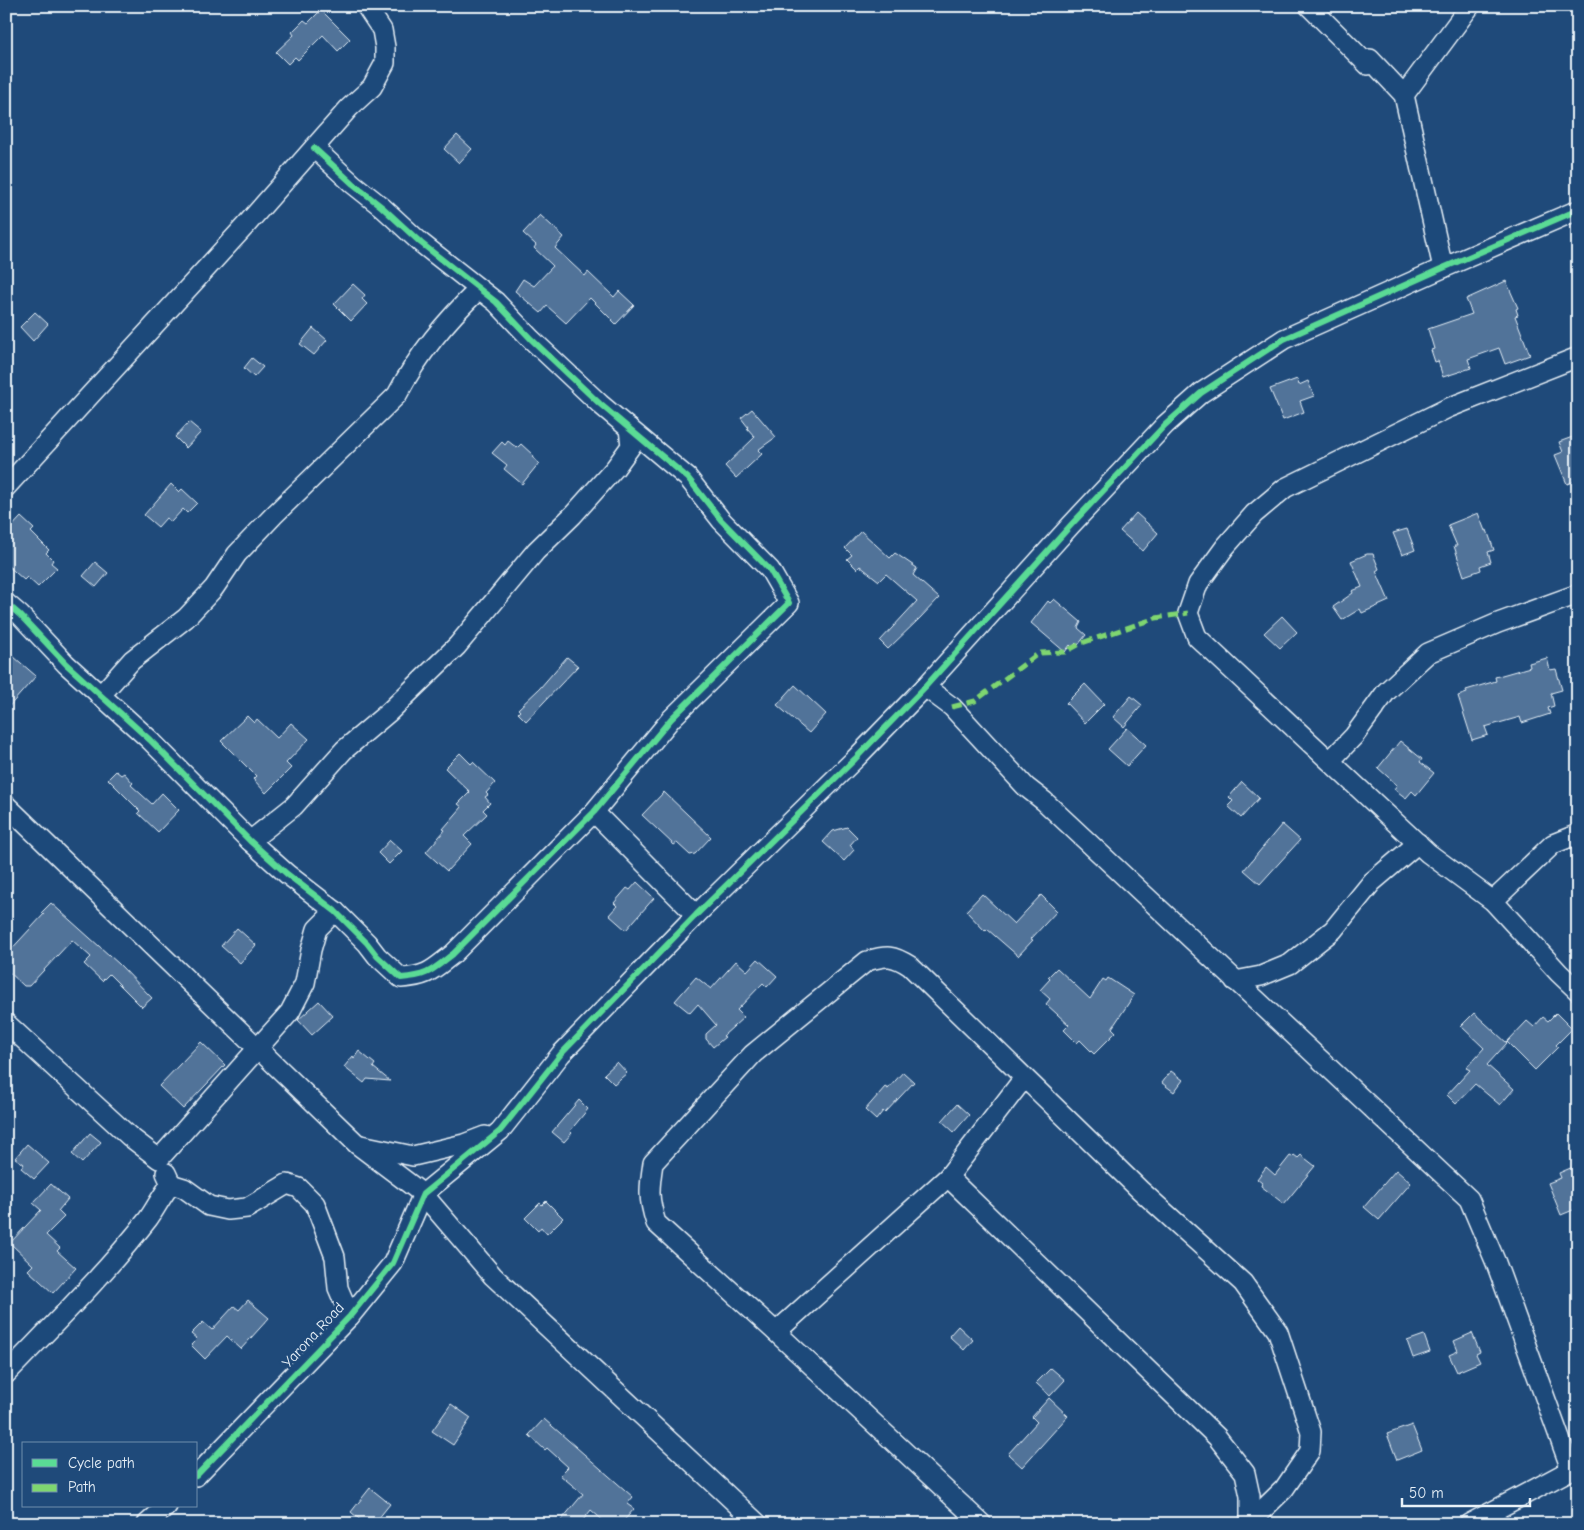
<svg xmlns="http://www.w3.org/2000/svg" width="1584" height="1530" viewBox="0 0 1584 1530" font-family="'Comic Neue',sans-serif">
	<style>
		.building { fill: #517399; stroke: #e8f1f8 }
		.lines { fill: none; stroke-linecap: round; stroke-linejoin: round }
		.street-casing { stroke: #e8f1f8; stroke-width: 22 }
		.street { stroke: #1f4a7a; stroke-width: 19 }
		.quiet { stroke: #7fd670; stroke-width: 5; stroke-dasharray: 10 5; stroke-linecap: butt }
		.cycleway-casing { stroke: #1f4a7a; stroke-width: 9 }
		.cycleway { stroke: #5adb95; stroke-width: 6 }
		.labels { text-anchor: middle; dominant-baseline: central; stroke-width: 5; stroke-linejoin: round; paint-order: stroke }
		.street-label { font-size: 15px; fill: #e8f1f8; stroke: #1f4a7a }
	</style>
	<rect width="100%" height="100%" fill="#1f4a7a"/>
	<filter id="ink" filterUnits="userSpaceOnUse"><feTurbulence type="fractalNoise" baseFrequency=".02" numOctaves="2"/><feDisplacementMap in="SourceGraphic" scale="10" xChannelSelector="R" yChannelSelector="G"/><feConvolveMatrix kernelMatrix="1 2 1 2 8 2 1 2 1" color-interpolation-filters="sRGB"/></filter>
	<g filter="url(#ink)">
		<g class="building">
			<path d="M321 10 350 39 338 51 323 35 298 60 295 57 288 64 276 52 294 35 292 32 304 20 308 23Z"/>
			<path d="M457 135 472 149 459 163 444 149Z"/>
			<path d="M540 215 564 237 555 248 585 276 588 272 614 297 619 291 634 305 616 324 590 298 566 323 547 306 541 313 515 291 523 279 534 286 553 266 534 248 536 245 523 233Z"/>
			<path d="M1506 281 1518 308 1516 309 1518 315 1515 316 1530 355 1505 364 1499 348 1468 359 1471 368 1443 377 1438 361 1435 362 1431 350 1434 349 1428 329 1472 314 1466 299Z"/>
			<path d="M353 284 365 295 362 299 367 304 351 321 334 304Z"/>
			<path d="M35 312 48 324 33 341 20 327Z"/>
			<path d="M313 328 327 340 314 355 300 344Z"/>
			<path d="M252 358 263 367 254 377 244 368Z"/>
			<path d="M1297 379 1299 385 1308 381 1314 396 1300 401 1304 412 1283 420 1270 389Z"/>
			<path d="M752 409 776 437 758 450 762 454 736 478 725 466 755 437 747 428 748 427 741 418Z"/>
			<path d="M189 422 201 432 186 448 175 437Z"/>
			<path d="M1578 435V480L1567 484 1555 455 1563 452 1559 442Z"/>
			<path d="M508 441 517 448 521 444 533 455 532 457 539 463 522 484 504 469 507 465 492 453 502 442 505 445Z"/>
			<path d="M171 484 179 492 182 489 197 503 187 513 183 509 171 522 166 518 158 527 144 515Z"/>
			<path d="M1136 513 1158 533 1143 551 1120 531Z"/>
			<path d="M1478 513 1485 531 1487 530 1494 550 1488 552 1491 562 1480 566 1481 570 1464 576 1454 546H1457L1448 525Z"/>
			<path d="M21 517 34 529 31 532 49 550 46 553 53 560 51 563 57 568 38 587 27 577 24 580 6 564V533Z"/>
			<path d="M1407 529 1415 550 1402 555 1393 533Z"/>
			<path d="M861 531 890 558 895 553 917 568 913 575 939 598 920 618 888 649 880 641 917 601 886 574 879 581 860 566 857 569 847 559 852 555 845 548Z"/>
			<path d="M1367 554H1373L1379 569 1376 571 1389 601 1362 613 1360 609 1342 620 1333 607 1353 593 1352 591 1362 587 1351 561Z"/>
			<path d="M95 562 108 573 96 587 83 576Z"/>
			<path d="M1054 599 1081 622 1078 628 1086 635 1078 645 1076 643 1072 647 1070 645 1065 652 1031 623 1048 601 1050 603Z"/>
			<path d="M1282 616 1297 632 1280 648 1264 633Z"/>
			<path d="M6 650 36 676 6 710Z"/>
			<path d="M567 657 578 666 526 721 518 713 520 711 518 709 540 688Z"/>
			<path d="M1547 658 1550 670 1556 669 1562 690 1551 693 1554 706 1548 708 1550 714 1522 723 1520 717 1485 727 1488 735 1472 740 1458 696 1467 693 1466 690 1496 681 1495 677 1530 667 1529 663Z"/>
			<path d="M1085 684 1104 704 1085 723 1066 703Z"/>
			<path d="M795 685 826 714 809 733 777 705Z"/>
			<path d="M1131 696 1142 705 1124 727 1113 717Z"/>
			<path d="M247 716 254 723 257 719 277 738 291 723 309 739 286 763 291 768 266 793 253 779 256 776 221 741Z"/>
			<path d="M1127 728 1146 745 1127 766 1108 749Z"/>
			<path d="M1400 741 1422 759 1420 762 1434 773 1416 795 1412 791 1406 798 1394 789 1397 785 1378 768Z"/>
			<path d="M460 753 471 764 473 762 495 783 486 793 488 795 485 797 490 803 483 810 487 814 464 836 472 844 447 871 426 852 445 830 443 829 462 807 458 804 470 792 445 768Z"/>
			<path d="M116 771 121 775 124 773 133 783 131 785 152 804 162 793 179 810 158 832 138 813 140 811 108 779Z"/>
			<path d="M1242 782 1259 798 1241 818 1228 806 1233 801 1229 797Z"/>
			<path d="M664 792 711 837 695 854 690 855 677 843 674 845 642 815Z"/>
			<path d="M1282 824 1300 840 1260 884 1244 870Z"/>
			<path d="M847 827 857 837 850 845 854 850 844 861 823 842 833 831Z"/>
			<path d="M390 840 402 851 389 864 378 853Z"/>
			<path d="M637 882 654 898 626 930 609 915 617 906 614 903 627 888 630 890Z"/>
			<path d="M982 894 1014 924 1041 895 1057 911 1031 939 1033 940 1018 956 987 929 985 931 966 911Z"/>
			<path d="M51 903 119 964 152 998 142 1007 109 974 102 981 84 964 91 957 72 940 29 986H24L6 969V955L44 914 42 912Z"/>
			<path d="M237 928 256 945 240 963 221 946Z"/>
			<path d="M758 959 777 976 767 987 763 983 737 1010 744 1017 723 1036 725 1037 713 1047 706 1039V1034L716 1025 698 1004 690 1013 675 1001 696 977 711 989 736 961 747 971Z"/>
			<path d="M1057 968 1090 999 1103 979 1106 981 1108 978 1134 995 1112 1028 1116 1032 1094 1054 1080 1040 1077 1043 1064 1030 1069 1025 1046 1004 1050 999 1040 990 1050 979 1048 977Z"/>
			<path d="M319 1001 333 1016 312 1035 298 1020Z"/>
			<path d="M1474 1013 1507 1043 1487 1065 1514 1089 1500 1105 1475 1084 1456 1104 1447 1095 1470 1070 1466 1068 1484 1048 1461 1026Z"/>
			<path d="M1556 1013 1572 1029 1556 1045 1558 1047 1535 1070 1507 1042 1527 1021 1534 1027 1543 1017 1548 1021Z"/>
			<path d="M201 1042 225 1065 183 1109 159 1086Z"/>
			<path d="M359 1051 375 1064 373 1067 390 1081 367 1079 364 1083 344 1067 353 1056 354 1058Z"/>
			<path d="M617 1062 627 1073 614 1084 604 1074Z"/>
			<path d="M1171 1071 1183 1080 1174 1092 1162 1083Z"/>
			<path d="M903 1072 914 1082 885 1113 883 1111 876 1120 865 1110 885 1087 888 1089Z"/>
			<path d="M579 1100 588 1109 570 1131 572 1133 564 1142 552 1132Z"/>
			<path d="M957 1104 969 1115 954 1132 942 1121Z"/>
			<path d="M90 1133 101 1142 82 1163 72 1154Z"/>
			<path d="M27 1144 49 1163 34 1179 21 1168 24 1164 15 1158Z"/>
			<path d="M1294 1155 1298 1158 1301 1155 1315 1166 1284 1204 1261 1186 1262 1183 1257 1179 1266 1167 1275 1175 1290 1156 1292 1157Z"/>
			<path d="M1573 1167 1578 1179V1208L1561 1215 1548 1183 1561 1178 1559 1173Z"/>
			<path d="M1396 1170 1411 1183 1379 1220 1364 1207Z"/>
			<path d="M51 1184 68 1199 58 1211 64 1217 46 1235 60 1248 57 1251 76 1268 53 1293 28 1270 33 1265 10 1243 41 1210 33 1203Z"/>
			<path d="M546 1201 563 1218 547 1234 541 1227 538 1231 525 1218 540 1203 542 1205Z"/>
			<path d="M248 1300 269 1318 241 1349 227 1336 205 1359 191 1345 197 1339 191 1334 203 1322 212 1330 234 1306 239 1310Z"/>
			<path d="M958 1326 973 1340 964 1350 949 1336Z"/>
			<path d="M1472 1333 1480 1352 1476 1354 1480 1362 1457 1372 1449 1355 1458 1351 1454 1341Z"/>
			<path d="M1424 1335 1430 1352 1413 1358 1407 1341Z"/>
			<path d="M1051 1368 1065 1380 1050 1396 1036 1383Z"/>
			<path d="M1049 1398 1068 1416 1022 1467 1008 1454 1037 1422 1032 1417Z"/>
			<path d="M451 1404 471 1418 453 1445 432 1431Z"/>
			<path d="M544 1419 633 1497 627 1504 634 1509 621 1524H607L591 1510 580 1524H558L583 1494 560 1475 568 1467 547 1448 545 1450 529 1435Z"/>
			<path d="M1412 1425 1422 1450 1397 1460 1387 1434Z"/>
			<path d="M370 1488 390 1504 374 1524H365L351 1512Z"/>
		</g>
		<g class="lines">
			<g class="street-casing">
				<g id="street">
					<path d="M1309 6 1368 65 1370 59 1404 95 1443 268"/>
					<path d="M1404 95 1470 6"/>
					<path d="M1578 357 1448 408 1285 488 1254 514 1225 547 1198 584 1188 613 1197 637 1428 853 1493 901 1559 973 1578 991"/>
					<path d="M6 487 246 225 349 108 372 87 385 63V47L382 30 366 6"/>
					<path d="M6 603 20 615 66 664 150 740 250 841 287 874 335 911 367 943 377 956 401 978C429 976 432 970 453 954L594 812 671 719 789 603 770 570 721 520 688 478 600 404 531 339 496 302 421 243 382 207 353 184 314 148"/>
					<path d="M925 687 952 707 1026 787 1044 801 1469 1199 1496 1263 1571 1469"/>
					<path d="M100 696 132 660 186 618 214 588 237 554 274 515 397 395C419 353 445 322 479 289"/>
					<path d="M1330 761 1354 736 1386 692 1428 653 1498 623 1578 594"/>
					<path d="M6 805 358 1145 423 1194 493 1276 758 1524"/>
					<path d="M594 812 696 915"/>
					<path d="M250 841 294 806 344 750 389 712 457 646 536 551 573 515 615 468 631 446 629 428"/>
					<path d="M1493 901 1553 844 1578 834"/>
					<path d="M1235 981 1261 976 1290 964 1333 930 1372 882 1418 843"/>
					<path d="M6 1023 129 1136 159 1159 290 1012 305 983 311 950 317 929 335 911"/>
					<path d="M361 1145 413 1156 464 1144 485 1136"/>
					<path d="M948 1177 1217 1437 1245 1473 1250 1496V1522"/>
					<path d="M171 1184 184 1188 209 1206 228 1210 247 1208 287 1184 299 1188 315 1204 335 1257 338 1288 350 1316"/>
					<path d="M776 1332 948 1177 1024 1078"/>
					<path d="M6 1374C54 1324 105 1274 148 1219 156 1208 162 1195 171 1184L166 1173"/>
					<path d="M196 1476 350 1316 393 1263 423 1194 500 1131 561 1054 696 915 855 759 925 687 1071 525 1165 425 1201 393 1284 339 1443 268 1578 210"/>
					<path d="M147 1524 167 1506"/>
					<path d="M982 1524 776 1332 656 1223C648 1198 649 1189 653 1163L753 1054 867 961C887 955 893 955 910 966L1140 1190 1243 1283 1278 1332 1311 1432 1310 1451 1284 1489 1248 1524"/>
					<path d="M1469 1524 1578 1466"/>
				</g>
			</g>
			<use href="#street" class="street"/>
			<path class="quiet" d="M952 707 975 701 1039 653 1065 652 1082 643 1156 618 1188 613"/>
			<g class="cycleway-casing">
				<g id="cycleway">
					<path d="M6 603 20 615 66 664 150 740 250 841 287 874 335 911 367 943 377 956 401 978C429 976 432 970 453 954L594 812 671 719 789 603 770 570 721 520 688 478 600 404 531 339 496 302 421 243 382 207 353 184 314 148"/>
					<path d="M196 1476 350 1316 393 1263 423 1194 500 1131 561 1054 696 915 855 759 925 687 1071 525 1165 425 1201 393 1284 339 1443 268 1578 210"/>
				</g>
			</g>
			<use href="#cycleway" class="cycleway"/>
		</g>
	</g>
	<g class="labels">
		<g class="street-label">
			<text transform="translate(313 1335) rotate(-47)">Yarona Road</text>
		</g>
	</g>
	<rect width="1584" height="1530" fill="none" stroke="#1f4a7a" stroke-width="25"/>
	<rect x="12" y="12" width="1559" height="1505" fill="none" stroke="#e8f1f8" stroke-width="2" filter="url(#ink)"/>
	<rect x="22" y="1442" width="175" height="65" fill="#1f4a7a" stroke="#6f8dac"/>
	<rect x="32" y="1459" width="25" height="8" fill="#5adb95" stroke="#6f8dac"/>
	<text x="68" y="1468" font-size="15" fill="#e8f1f8">Cycle path</text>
	<rect x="32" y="1484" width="25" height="8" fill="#7fd670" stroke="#6f8dac"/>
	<text x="68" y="1492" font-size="15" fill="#e8f1f8">Path</text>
	<path d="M1402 1498v8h128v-8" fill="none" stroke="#e8f1f8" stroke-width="2.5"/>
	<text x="1409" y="1498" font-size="15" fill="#e8f1f8" stroke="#1f4a7a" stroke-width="4" paint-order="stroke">50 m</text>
</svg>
